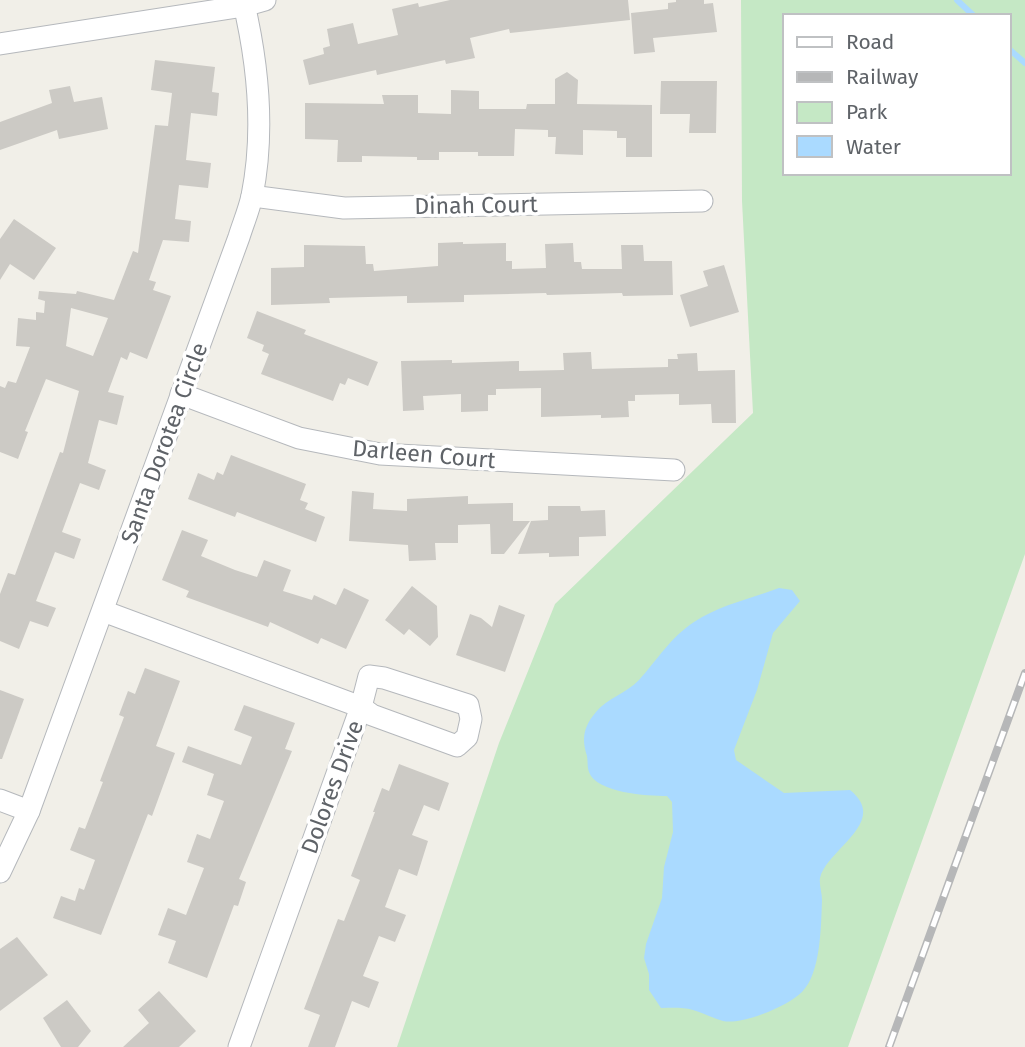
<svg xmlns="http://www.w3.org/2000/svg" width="1025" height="1047" viewBox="0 0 1025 1047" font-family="'Fira Sans',sans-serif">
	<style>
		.green { fill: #c5e8c5; fill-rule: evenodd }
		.water { fill: #aadaff }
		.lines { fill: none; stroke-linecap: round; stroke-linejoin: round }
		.stream { stroke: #aadaff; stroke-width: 6 }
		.building { fill: #cccac5; fill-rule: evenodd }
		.street-casing { stroke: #b5b8bc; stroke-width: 23 }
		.street { stroke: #fff; stroke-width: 21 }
		.rail-casing { stroke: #b6b7b8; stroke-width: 8 }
		.rail { stroke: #fff; stroke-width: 5; stroke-dasharray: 16; stroke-linecap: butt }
		.labels { text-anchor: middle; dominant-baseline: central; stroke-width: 7; stroke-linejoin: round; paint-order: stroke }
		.street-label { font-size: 23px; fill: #5f6368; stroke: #fff }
	</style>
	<rect width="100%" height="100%" fill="#f1efe8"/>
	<path class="green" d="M741 0H1025V554L848 1047H397L499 743 555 604 753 413 742 201ZM785 16H1009V173H785Z"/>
	<path class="water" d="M779 588 792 590 800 601 773 633 757 690 734 750 736 760 784 793 850 790C890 822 827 849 820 878 819 885 822 893 822 900 821 926 821 973 802 992 788 1006 743 1025 723 1021 713 1018 703 1013 693 1010 682 1007 672 1008 661 1008L649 990V974L644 958 646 944 662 898 664 867 673 832 672 802 667 796C648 796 596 793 589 772 587 767 588 761 587 756 581 738 584 726 596 712 607 698 627 693 639 680 658 659 670 638 694 622 720 605 750 599 779 588Z"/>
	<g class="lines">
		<g class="stream">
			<path d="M957 0 974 16"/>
			<path d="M1009 49 1025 63"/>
		</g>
	</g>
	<g class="building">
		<path d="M450 0H628L630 20 510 33 509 29 470 38 475 58 446 64 445 60 377 75 376 70 309 85 303 60 324 54 323 48 330 46 327 29 353 23 358 44 398 35 392 9 418 3 419 7Z"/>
		<path d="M676 0H704V4L713 3 717 32 653 38 655 52 634 54 631 13 668 9V3L676 2Z"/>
		<path d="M155 60 215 67 212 92 219 93 217 116 191 113 186 160 211 163 208 188 179 185 175 219 191 221 189 242 163 240 149 280 156 282 153 290 171 296 147 359 130 352 127 360 121 357 108 392 124 396 117 425 99 420 88 463 106 470 99 490 80 483 62 532 81 539 74 559 55 552 36 601 56 608 48 627 30 621 19 649 0 641V594L8 573 15 575 60 452 63 453 79 391 46 379 25 431 28 432 18 459 0 452V386L5 388 8 381 16 383 30 347 16 346 18 318 36 320V312L44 313 45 301 38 299 39 291 76 294 77 291 114 300 133 251 138 253 155 125 168 126 172 93 151 90ZM71 308 108 318 93 356 66 346Z"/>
		<path d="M567 72 578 80 577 104 652 105V157H626V138H617V131L583 130V155L555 154 556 137H548V130L515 129 514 156H478V152H439V160H417V157L362 156V162H337L338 140 305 139V103L384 104 382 95H418V113L451 114V90L479 91V109H526L527 104H555V79Z"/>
		<path d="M661 81H717L716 133H689L690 114H660Z"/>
		<path d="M70 86 74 102 102 97 108 129 59 139 57 130 0 150V122L52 103 49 90Z"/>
		<path d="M14 219 56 248 34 280 10 264 0 280V239Z"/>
		<path d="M463 242V244L506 243V261H512V269L546 268 545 244 573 243 574 262H581L582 269H622L621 245H643L644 261H672L673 295 623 296 622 293 547 295 546 293 464 295V302L407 303V296L329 298 330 303 271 305V268L304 267V245L365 246 366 264H373L374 271 438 266V243Z"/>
		<path d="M724 265 739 312 690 327 680 295 708 286 703 271Z"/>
		<path d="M257 311 306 330 304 334 378 362 368 386 348 378 345 385 340 383 333 401 261 374 269 354 262 351 264 345 247 338Z"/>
		<path d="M591 352 592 369 668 367V359H678L677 354 697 353 698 371 735 370 736 423H712L711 404 679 405V394L635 395V401H628L629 417 601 418V415L541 417V388L496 389V395H488V411L461 412V394L423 396 424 410 403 411 401 361 452 360V363L519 361V371L564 370 563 353Z"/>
		<path d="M231 455 306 484 300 500 308 503 305 509 325 517 316 542 237 512 235 517 188 499 198 473 214 480 217 472 223 475Z"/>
		<path d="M352 491 374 493 373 509 407 511V499L468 496V504L513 503V521H530L504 554H491L490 524 458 525V543H435L436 560 409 561 408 545 349 541Z"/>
		<path d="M548 506H580L581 511 605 510 606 536 579 537V556L549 557V553L518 554 531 521 548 520Z"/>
		<path d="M182 530 208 540 201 556 235 570 257 577 264 560 291 570 283 591 312 600 314 595 336 605 344 588 369 600 346 649 321 638 318 644 270 622 268 627 208 605 186 597 189 591 162 580Z"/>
		<path d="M412 586 437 606 438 637 430 646 409 629 404 635 385 620Z"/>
		<path d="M499 605 525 615 505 672 456 655 470 614 481 618 492 627Z"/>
		<path d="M145 668 180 681 156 746 175 753 152 816 148 814 101 935 53 918 61 896 75 901 79 888 84 890 95 860 70 850 79 827 85 829 103 782 100 781 124 717 119 715 128 691 135 694Z"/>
		<path d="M0 690 24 699 2 759H0Z"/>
		<path d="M244 705 295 723 285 749 292 751 239 879 246 882 238 906 234 905 207 978 168 963 176 941 158 935 168 908 186 915 204 868 187 862 197 834 210 839 224 801 207 795 214 774 182 762 188 746 241 765 252 737 234 730Z"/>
		<path d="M399 764 449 783 439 811 424 805 412 835 428 841 417 876 399 869 385 907 406 915 395 942 379 936 363 976 379 982 369 1008 352 1001 335 1047H308L320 1015 304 1009 338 919 344 921 360 880 351 876 375 812H373L382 788 389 791Z"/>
		<path d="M17 937 48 975 0 1011V949Z"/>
		<path d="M159 991 196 1031 179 1047H123L149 1023 138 1010Z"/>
		<path d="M67 1000 91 1031 78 1047H61L43 1018Z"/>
	</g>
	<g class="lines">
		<g class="street-casing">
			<g id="street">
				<path d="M0 44 244 6 265 0"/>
				<path d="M252 196 344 208 702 201"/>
				<path d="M181 394 299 438 380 454 674 470"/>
				<path d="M103 611 361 707 239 1047"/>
				<path d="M369 676 384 678 468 705 471 719 467 737 457 746 372 715 361 707Z"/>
				<path d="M0 800 29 811"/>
				<path d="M0 872 29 811 239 237C243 224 249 210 252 196 265 131 258 63 243 0"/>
			</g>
		</g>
		<use href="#street" class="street"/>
		<g class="rail-casing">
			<path id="rail" d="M889 1047 1025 673"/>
		</g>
		<use href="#rail" class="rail"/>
	</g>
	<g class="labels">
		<g class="street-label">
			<text transform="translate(476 205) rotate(-1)">Dinah Court</text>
			<text transform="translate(164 443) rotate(-70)">Santa Dorotea Circle</text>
			<text transform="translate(424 454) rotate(5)">Darleen Court</text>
			<text transform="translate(332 787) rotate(-70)">Dolores Drive</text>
		</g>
	</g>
	<rect x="783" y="14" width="228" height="161" fill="#ffffff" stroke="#bfc1c3" stroke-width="2"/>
	<rect x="797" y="37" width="35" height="10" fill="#ffffff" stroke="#bfc1c3" stroke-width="2"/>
	<text x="846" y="49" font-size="21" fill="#5f6368">Road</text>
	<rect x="797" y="72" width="35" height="10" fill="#b6b7b8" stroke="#bfc1c3" stroke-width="2"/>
	<text x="846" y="84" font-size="21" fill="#5f6368">Railway</text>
	<rect x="797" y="102" width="35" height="21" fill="#c5e8c5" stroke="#bfc1c3" stroke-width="2"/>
	<text x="846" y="119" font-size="21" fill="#5f6368">Park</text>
	<rect x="797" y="136" width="35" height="21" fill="#aadaff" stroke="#bfc1c3" stroke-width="2"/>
	<text x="846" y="154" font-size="21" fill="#5f6368">Water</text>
</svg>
